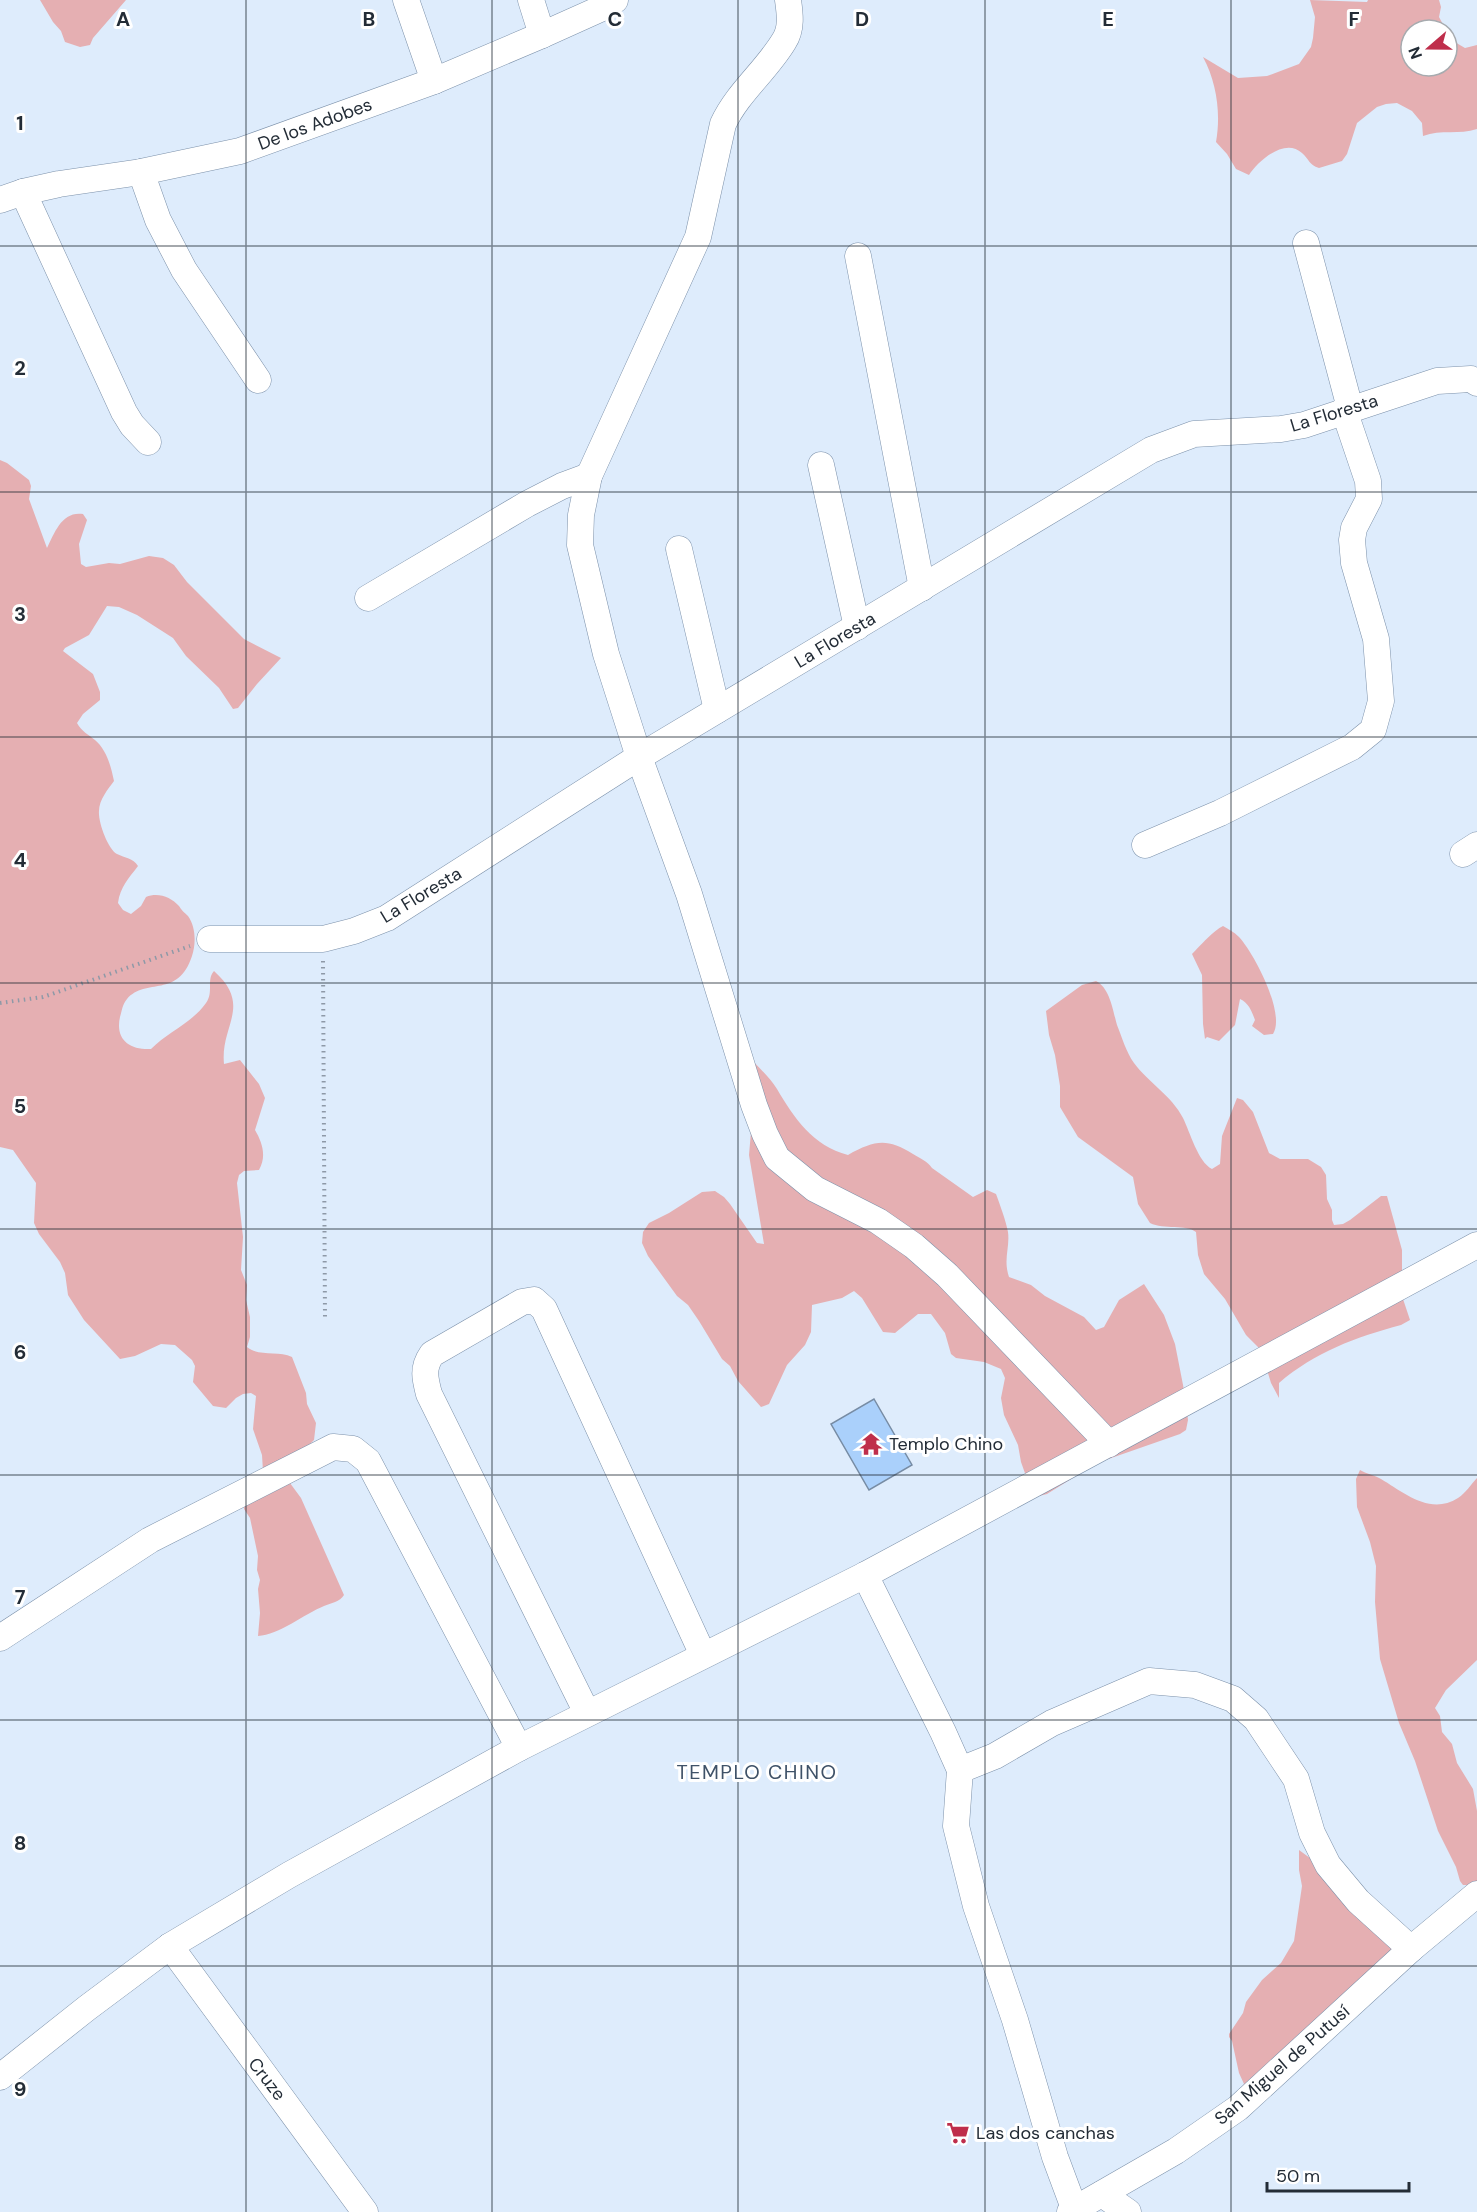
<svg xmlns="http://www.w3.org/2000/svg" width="1477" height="2212" viewBox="0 0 1477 2212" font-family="'DM Sans',sans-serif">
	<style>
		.green { fill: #e5afb2 }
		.building { fill: #aad0fb; stroke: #778ca4; stroke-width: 1.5 }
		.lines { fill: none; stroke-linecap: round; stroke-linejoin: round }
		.minor-casing { stroke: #7c91aa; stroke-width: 27 }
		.path { stroke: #8e99a7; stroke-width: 4; stroke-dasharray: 1.5 4.5; stroke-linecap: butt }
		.minor { stroke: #fff; stroke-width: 26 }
		.grid { fill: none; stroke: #232c36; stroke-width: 1.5; stroke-opacity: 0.55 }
		.labels { text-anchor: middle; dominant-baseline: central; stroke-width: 6; stroke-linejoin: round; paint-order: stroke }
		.street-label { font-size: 18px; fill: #232c36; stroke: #fff }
		.poi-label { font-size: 18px; fill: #232c36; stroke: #fff; text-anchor: start }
		.neighbourhood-label { font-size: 20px; letter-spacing: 1.5px; fill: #3f5268; stroke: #fff }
		.grid-label { font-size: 20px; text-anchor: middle; font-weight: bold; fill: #232c36; stroke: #fff; stroke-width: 6; stroke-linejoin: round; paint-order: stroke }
	</style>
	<rect width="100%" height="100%" fill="#deecfc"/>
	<g class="green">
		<path d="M40 0H126L93 38 90 45 80 47 65 42 61 31 53 22Z"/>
		<path d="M1310 0 1367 2 1368 0H1439L1441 7 1439 17 1446 30H1411V66H1447V32L1453 41 1465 48 1477 45V129C1459 135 1441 129 1423 136L1422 123 1412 111 1397 103 1386 104 1377 107 1357 123 1347 154 1342 161 1319 168C1309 165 1309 159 1302 153 1285 137 1258 161 1249 175L1236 169 1227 154 1216 142C1221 114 1217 83 1203 57L1238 78 1267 76 1299 64 1311 47 1313 38 1315 17Z"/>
		<path d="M0 460 7 463 29 480 31 486 29 499 47 548C55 532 62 511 83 514L87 520 79 544 81 564 86 567 109 563 120 564 149 556 163 558 174 565 187 582 244 639 281 658 257 684 238 708 233 709 219 688 186 656 173 638 137 615 119 607 107 606 89 635 65 648 63 651 93 674 100 692V700L83 714 77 723C81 731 89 735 95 740 107 750 111 767 114 781 108 789 99 800 99 811 98 822 108 849 117 854 125 858 133 858 138 866 129 878 120 887 118 903L123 910 131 914 141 906 146 897C158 892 171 897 179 906 181 910 185 913 188 916 196 927 196 944 192 956 178 999 146 977 127 999 122 1005 122 1011 120 1017 115 1039 129 1050 151 1049 168 1032 193 1022 206 1003 214 992 206 980 214 971 253 1006 220 1025 224 1064L240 1060 259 1084 265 1098 255 1130C262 1142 267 1156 259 1170L244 1171 239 1175 237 1183 243 1237 241 1270 247 1285 246 1300 250 1317V1337L247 1347C259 1357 278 1350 292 1357L306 1393 307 1404 316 1423 314 1440 306 1448 263 1471 262 1455 253 1429 256 1396 251 1393 243 1394 236 1398 226 1408 213 1406 193 1382 195 1366 192 1360 175 1345 161 1344 135 1356 120 1359 84 1320 68 1295 65 1273 60 1262 39 1234 34 1223 36 1183 13 1150 0 1147Z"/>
		<path d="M1223 926C1228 929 1234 932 1239 937 1254 953 1286 1014 1273 1034L1264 1035 1252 1026 1255 1020C1252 1012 1249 1003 1240 999L1235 1025 1219 1041 1207 1037 1205 1039 1203 1024 1202 975 1192 954C1200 946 1214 930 1223 926Z"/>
		<path d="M1096 981C1110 988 1113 1011 1117 1025 1122 1037 1126 1052 1134 1063 1148 1082 1172 1096 1183 1118 1190 1132 1198 1162 1212 1169L1220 1164 1222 1136 1237 1098 1243 1100 1253 1112 1269 1153 1280 1159H1308L1321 1167 1326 1175 1327 1199 1332 1210V1220L1334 1225 1343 1224 1350 1220 1381 1196H1387L1402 1250V1296L1410 1320 1401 1325C1356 1337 1315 1352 1279 1383V1398L1271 1383 1261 1350 1246 1335 1225 1299 1204 1274 1198 1255 1196 1232C1186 1224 1164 1230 1150 1223L1138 1204 1133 1177 1078 1137 1060 1107V1086L1055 1055 1049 1035 1046 1011 1082 985Z"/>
		<path d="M745 1053C755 1064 769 1076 777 1089 794 1118 813 1146 848 1155 875 1140 887 1138 913 1154 921 1159 927 1161 932 1168L973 1197 987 1190 996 1194C1000 1205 1006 1221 1008 1232 1010 1248 1003 1259 1009 1277L1031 1285 1045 1296 1084 1317 1096 1330 1104 1327 1119 1300 1144 1284 1164 1315 1175 1344 1184 1390 1188 1420 1186 1430 1180 1434 1097 1463 1047 1494 1027 1499 1026 1476 1021 1462 1018 1445 1004 1415 1001 1398 1005 1378 1001 1369 984 1362 956 1358 951 1354 945 1333 931 1314H918L895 1333 883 1332 862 1298 854 1291 842 1298 812 1305 811 1332 805 1345 787 1365 769 1404 761 1407 738 1381 730 1366 722 1359 699 1321 688 1305 677 1296 648 1256 642 1243 643 1232 649 1223 669 1213 702 1192 715 1191 724 1197 730 1204 757 1243 764 1244 749 1155 751 1132Z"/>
		<path d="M1360 1470C1366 1474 1375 1475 1381 1479 1403 1492 1430 1516 1458 1498 1466 1493 1471 1484 1477 1478V1660L1446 1690 1435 1708 1440 1716 1442 1732 1452 1744 1457 1763 1473 1789 1477 1811V1881L1472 1885H1463L1460 1881 1456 1867 1438 1831 1415 1761 1399 1723 1380 1659 1375 1602 1376 1566 1370 1542 1357 1507 1356 1479Z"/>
		<path d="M287 1479 301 1498 344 1595C340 1602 331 1603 324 1606 304 1614 279 1635 258 1636L260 1613 258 1589 260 1580 257 1570 258 1556 250 1518 244 1509V1504Z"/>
		<path d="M1299 1850 1314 1861 1413 1956 1242 2087 1244 2084 1239 2073 1232 2041 1229 2037V2034L1243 2013 1246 2002 1262 1980 1281 1963 1294 1941 1302 1886 1299 1870Z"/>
	</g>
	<path class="building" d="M874 1399 912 1465 869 1490 831 1424Z"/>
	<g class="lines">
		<g class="minor-casing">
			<g id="minor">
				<path d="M406 0 434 81"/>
				<path d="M531 0 542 35"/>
				<path d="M788 0C790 14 792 29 784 41 766 71 738 92 723 124L698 237 589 476 581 515 580 545 606 654 639 757 689 894 754 1105 765 1134 777 1158 815 1189 878 1221 914 1246 947 1275 1109 1444"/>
				<path d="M141 172 158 220 184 270 258 380"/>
				<path d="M23 192 124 412 132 425 148 442"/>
				<path d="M0 200 23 192 59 184 141 172 240 151 434 81 542 35 600 9 615 0"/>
				<path d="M1306 243 1350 408"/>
				<path d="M858 256 922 588"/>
				<path d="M821 465 857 627"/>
				<path d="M679 549 717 710"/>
				<path d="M368 598 527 504 562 486 589 476"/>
				<path d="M1145 845 1220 813 1352 747 1373 730 1381 701 1376 639 1354 563 1352 540 1354 528 1369 499 1368 481 1344 410"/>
				<path d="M1463 854 1477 845"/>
				<path d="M210 939H323L354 931 387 918 639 757 1151 450 1194 434 1281 429 1304 425 1437 381 1471 379 1477 383"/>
				<path d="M865 1575 943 1732 960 1770 956 1826 976 1906 1015 2020 1055 2157 1074 2208"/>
				<path d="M0 1638 150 1540 333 1447 353 1449 368 1461 519 1748"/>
				<path d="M587 1713 429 1394C425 1379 422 1368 432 1354L522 1302 534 1300 544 1309 703 1655"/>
				<path d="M960 1770 995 1756 1052 1723 1149 1681 1195 1685 1233 1699 1256 1719 1296 1779 1312 1833 1328 1865 1358 1901 1411 1949"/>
				<path d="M170 1946 365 2212"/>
				<path d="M0 2077 87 2008 170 1946 289 1875 519 1748 865 1575 1477 1245"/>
				<path d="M1102 2194 1128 2212"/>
				<path d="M1070 2212 1176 2151 1238 2108 1411 1949 1477 1894"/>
			</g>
		</g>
		<g class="path">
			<path d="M323 961 325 1319"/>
			<path d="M0 1003 43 997 190 946"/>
		</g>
		<use href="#minor" class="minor"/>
	</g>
	<path class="grid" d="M246 0V2212M492 0V2212M738 0V2212M985 0V2212M1231 0V2212M0 246H1477M0 492H1477M0 737H1477M0 983H1477M0 1229H1477M0 1475H1477M0 1720H1477M0 1966H1477"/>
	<defs>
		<g id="temple-bare" transform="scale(1.8)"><path d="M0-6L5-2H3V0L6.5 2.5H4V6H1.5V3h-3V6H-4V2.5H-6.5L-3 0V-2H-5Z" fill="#bf2e4b" stroke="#fff" stroke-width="2.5" paint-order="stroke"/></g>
		<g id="supermarket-bare" transform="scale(1.8)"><path d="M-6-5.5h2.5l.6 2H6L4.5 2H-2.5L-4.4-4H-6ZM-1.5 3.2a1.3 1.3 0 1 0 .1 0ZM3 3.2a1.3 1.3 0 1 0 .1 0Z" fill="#bf2e4b" stroke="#fff" stroke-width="2.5" paint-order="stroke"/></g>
	</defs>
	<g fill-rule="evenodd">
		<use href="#temple-bare" x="871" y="1444"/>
		<use href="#supermarket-bare" x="958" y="2133"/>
	</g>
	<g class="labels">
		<g class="street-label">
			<text transform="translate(315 124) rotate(-20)">De los Adobes</text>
			<text transform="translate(1334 413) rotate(-17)">La Floresta</text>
			<text transform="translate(835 640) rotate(-31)">La Floresta</text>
			<text transform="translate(421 895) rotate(-31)">La Floresta</text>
			<text transform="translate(1282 2065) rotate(-41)">San Miguel de Putusí</text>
			<text transform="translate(267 2079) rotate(52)">Cruze</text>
		</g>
		<g class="poi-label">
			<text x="889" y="1444">Templo Chino</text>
			<text x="976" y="2133">Las dos canchas</text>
		</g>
		<g class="neighbourhood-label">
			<text x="757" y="1772">TEMPLO CHINO</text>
		</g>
	</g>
	<g class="grid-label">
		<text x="123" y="26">A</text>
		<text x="369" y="26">B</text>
		<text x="615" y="26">C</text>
		<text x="862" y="26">D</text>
		<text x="1108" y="26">E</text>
		<text x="1354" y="26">F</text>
		<text x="20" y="130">1</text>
		<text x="20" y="375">2</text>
		<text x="20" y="621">3</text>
		<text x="20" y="867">4</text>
		<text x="20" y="1113">5</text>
		<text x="20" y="1359">6</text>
		<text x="20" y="1604">7</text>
		<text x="20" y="1850">8</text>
		<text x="20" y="2096">9</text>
	</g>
	<g transform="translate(1429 48) rotate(250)"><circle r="28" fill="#ffffff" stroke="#a7abaf" stroke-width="1.5"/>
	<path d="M0-4.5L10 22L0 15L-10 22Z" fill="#bf2e4b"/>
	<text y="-9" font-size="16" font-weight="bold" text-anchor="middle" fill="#232c36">N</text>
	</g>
	<path d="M1267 2182v9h142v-9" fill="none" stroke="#232c36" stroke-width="3"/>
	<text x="1276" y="2182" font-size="18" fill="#232c36" stroke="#ffffff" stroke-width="4.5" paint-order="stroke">50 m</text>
</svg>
